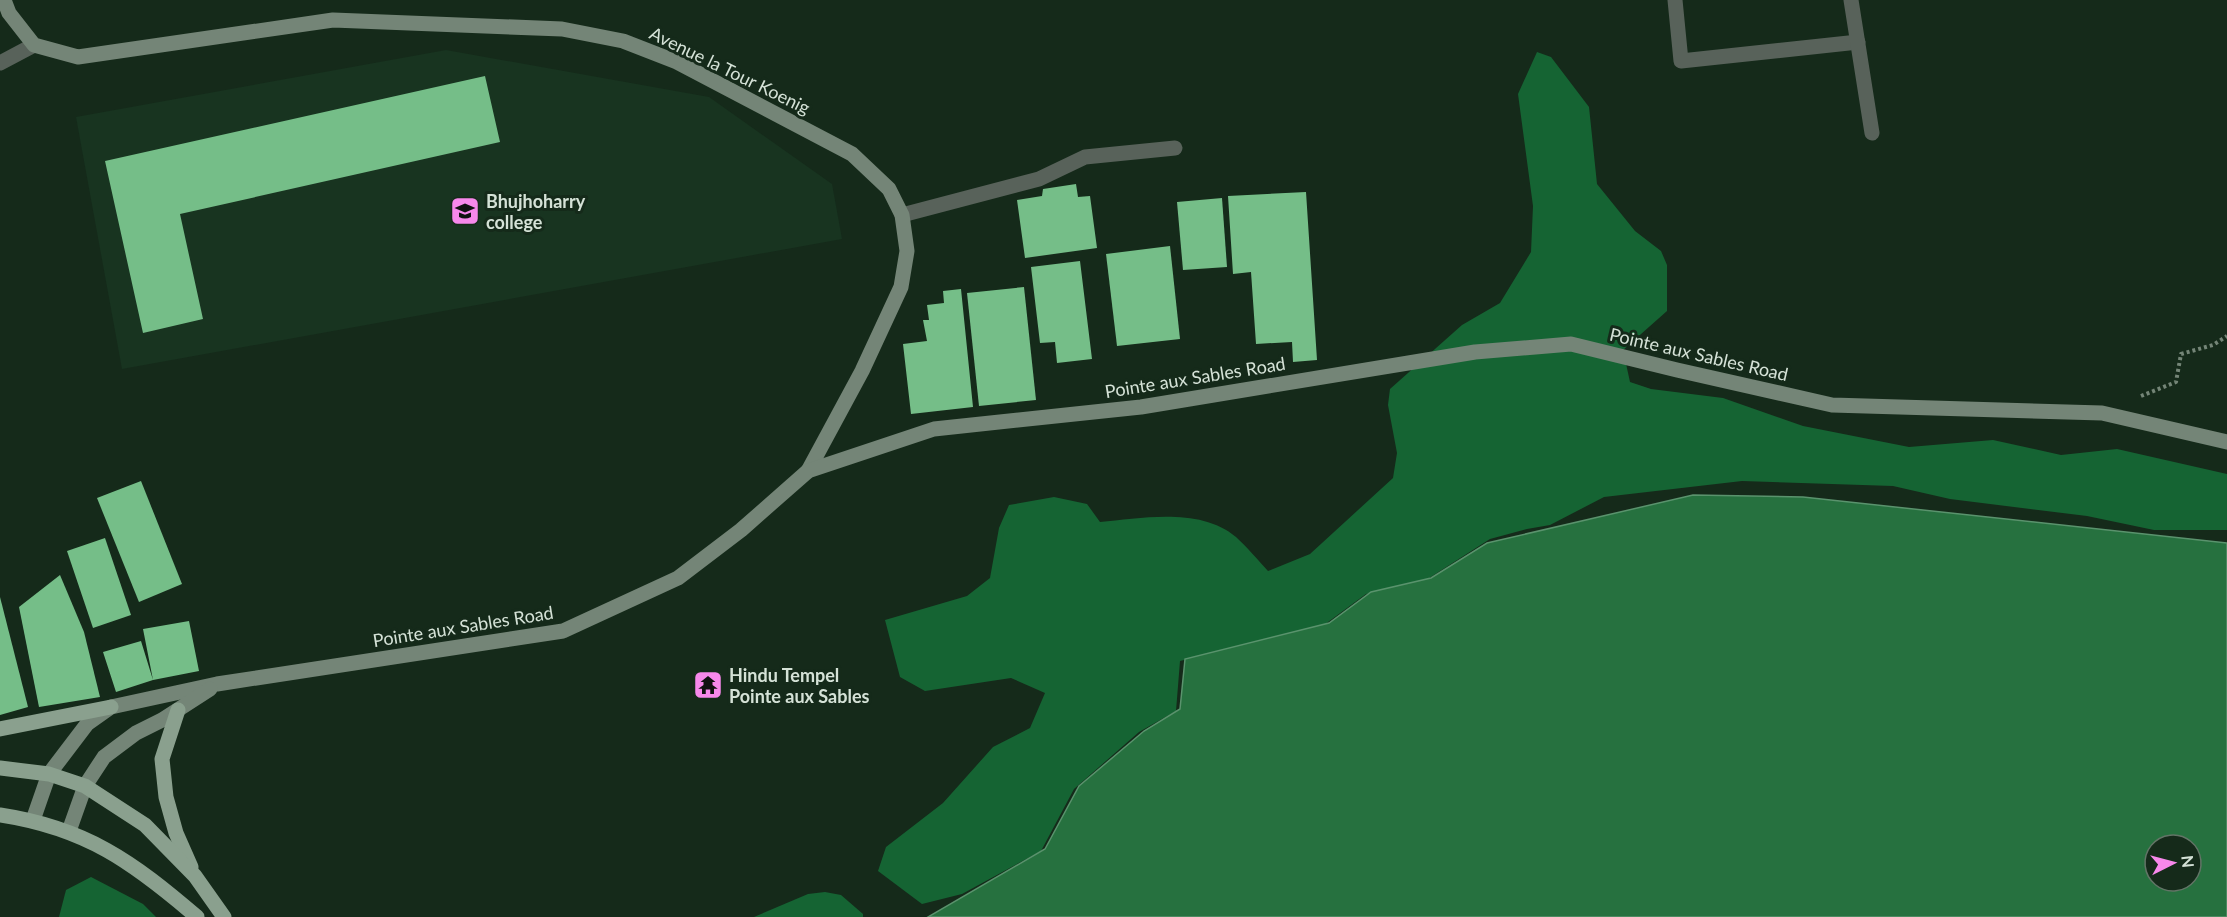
<svg xmlns="http://www.w3.org/2000/svg" width="2227" height="917" viewBox="0 0 2227 917" font-family="Lato,sans-serif">
	<style>
		.built { fill: #183420 }
		.forest { fill: #156433 }
		.water { fill: #26713f; stroke: #5a936d; stroke-width: 1.5; fill-rule: evenodd }
		.building { fill: #75be88 }
		.lines { fill: none; stroke-linecap: round; stroke-linejoin: round }
		.path { stroke: #748577; stroke-width: 4; stroke-dasharray: 3 3; stroke-linecap: butt }
		.lane { stroke: #58625a; stroke-width: 15 }
		.street { stroke: #58625a; stroke-width: 15 }
		.secondary { stroke: #748577; stroke-width: 15 }
		.primary { stroke: #8aa08e; stroke-width: 15 }
		.labels { text-anchor: middle; dominant-baseline: central; stroke-width: 6; stroke-linejoin: round; paint-order: stroke }
		.street-label { font-size: 18px; fill: #d5e2d7; stroke: #152a1a }
		.poi-label { font-size: 18px; font-weight: bold; fill: #d5e2d7; stroke: #152a1a; text-anchor: start }
	</style>
	<rect width="100%" height="100%" fill="#152a1a"/>
	<path class="built" d="M446 50 709 97 832 184 842 239 122 369 76 117Z"/>
	<g class="forest">
		<path d="M1537 52 1551 57 1589 107 1597 184 1635 231 1661 251 1667 265V311L1623 350 1630 382 1651 389 1723 398 1803 426 1909 447 1993 440 2061 455 2117 449 2227 474V530H2154L2087 516 1950 499 1893 486 1742 481 1604 497 1550 525 1527 529 1490 539 1426 580 1366 594 1324 625 1180 661 1176 711 1139 732 1074 789 1041 851 962 894 922 904 878 871 886 847 943 803 993 747 1030 728 1045 693 1011 678 925 691 900 677 885 620 967 596 990 578 999 528 1009 505 1054 497 1087 504 1100 522C1142 518 1201 507 1236 537 1247 547 1258 560 1268 571L1310 554 1393 478 1397 453 1388 405 1390 389 1462 325 1500 303 1531 252 1533 206 1518 94Z"/>
		<path d="M91 877 143 904 156 917H59L66 890Z"/>
		<path d="M825 892 841 895 863 914V917H754L808 894Z"/>
	</g>
	<path class="water" d="M1693 495 1803 497 2227 543V917H928L1045 849 1079 786 1144 731 1180 709 1185 659 1329 623 1371 592 1431 578 1487 543ZM2155 845H2191V881H2155Z"/>
	<g class="building">
		<path d="M485 76 500 142 180 214 203 319 143 333 105 161Z"/>
		<path d="M1076 184 1078 197 1090 196 1097 248 1025 258 1017 200 1042 196 1043 189Z"/>
		<path d="M1306 192 1317 360 1293 362 1292 342 1256 344 1251 272 1233 274 1228 196Z"/>
		<path d="M1222 198 1227 267 1183 270 1177 202Z"/>
		<path d="M1170 246 1180 339 1117 346 1106 254Z"/>
		<path d="M1080 261 1092 359 1057 363 1055 342 1040 343 1031 267Z"/>
		<path d="M1024 287 1036 400 979 406 967 293Z"/>
		<path d="M961 289 973 407 911 414 903 344 927 341 923 320H929L927 305 944 303 943 291Z"/>
		<path d="M141 481 182 584 139 602 97 498Z"/>
		<path d="M105 538 131 615 93 628 67 551Z"/>
		<path d="M60 575 84 632 100 697 39 707 19 607Z"/>
		<path d="M0 597 28 707 0 715Z"/>
		<path d="M189 621 199 671 153 680 116 692 103 652 141 641 153 680 143 629Z"/>
	</g>
	<g class="lines">
		<path class="path" d="M2141 396 2176 382 2181 354 2213 345 2227 336"/>
		<path class="lane" d="M0 63 34 45"/>
		<g class="street">
			<path d="M1675 0 1681 61 1858 42"/>
			<path d="M1851 0 1872 133"/>
			<path d="M902 215 1039 179 1085 157 1175 148"/>
		</g>
		<g class="secondary">
			<path d="M4 0 9 13 34 45 78 57 333 20 562 29 623 41 677 62 852 154 889 189 902 215 907 251 901 287 862 371 808 471"/>
			<path d="M33 820 49 774 87 724 111 707 217 684 563 631 678 578 741 530 808 471 934 429 1141 407 1475 352 1571 344 1677 370 1832 405 2102 413 2227 442"/>
			<path d="M69 831 85 786 104 757 136 733 162 720 210 689"/>
		</g>
		<g class="primary">
			<path d="M178 710 162 759 166 797 176 833 191 867"/>
			<path d="M0 729 111 707"/>
			<path d="M0 768 49 774 85 786 145 825 195 876 224 917"/>
			<path d="M0 815C86 828 133 862 197 917"/>
		</g>
	</g>
	<defs>
		<g id="university-square" transform="scale(1.5)"><rect x="-9" y="-9" width="18" height="18" rx="4" fill="#f788eb" stroke="#152a1a"/><path d="M0-5L7-2L0 1L-7-2ZM-4 1L0 2.5L4 1V4Q0 6-4 4Z" fill="#111"/></g>
		<g id="temple-square" transform="scale(1.5)"><rect x="-9" y="-9" width="18" height="18" rx="4" fill="#f788eb" stroke="#152a1a"/><path d="M0-6L5-2H3V0L6.5 2.5H4V6H1.5V3h-3V6H-4V2.5H-6.5L-3 0V-2H-5Z" fill="#111"/></g>
	</defs>
	<g fill-rule="evenodd">
		<use href="#university-square" x="465" y="211"/>
		<use href="#temple-square" x="708" y="685"/>
	</g>
	<g class="labels">
		<g class="street-label">
			<text transform="translate(730 70) rotate(26)">Avenue la Tour Koenig</text>
			<text transform="translate(1699 354) rotate(13)">Pointe aux Sables Road</text>
			<text transform="translate(1195 377) rotate(-9)">Pointe aux Sables Road</text>
			<text transform="translate(463 626) rotate(-9)">Pointe aux Sables Road</text>
		</g>
		<g class="poi-label">
			<text x="486" y="201">Bhujhoharry<tspan x="486" dy="21">college</tspan></text>
			<text x="729" y="675">Hindu Tempel<tspan x="729" dy="21">Pointe aux Sables</tspan></text>
		</g>
	</g>
	<g transform="translate(2173 863) rotate(84)"><circle r="28" fill="#152a1a" stroke="#627466" stroke-width="1.5"/>
	<path d="M0-4.5L10 22L0 15L-10 22Z" fill="#f788eb"/>
	<text y="-9" font-size="16" font-weight="bold" text-anchor="middle" fill="#d5e2d7">N</text>
	</g>
</svg>
